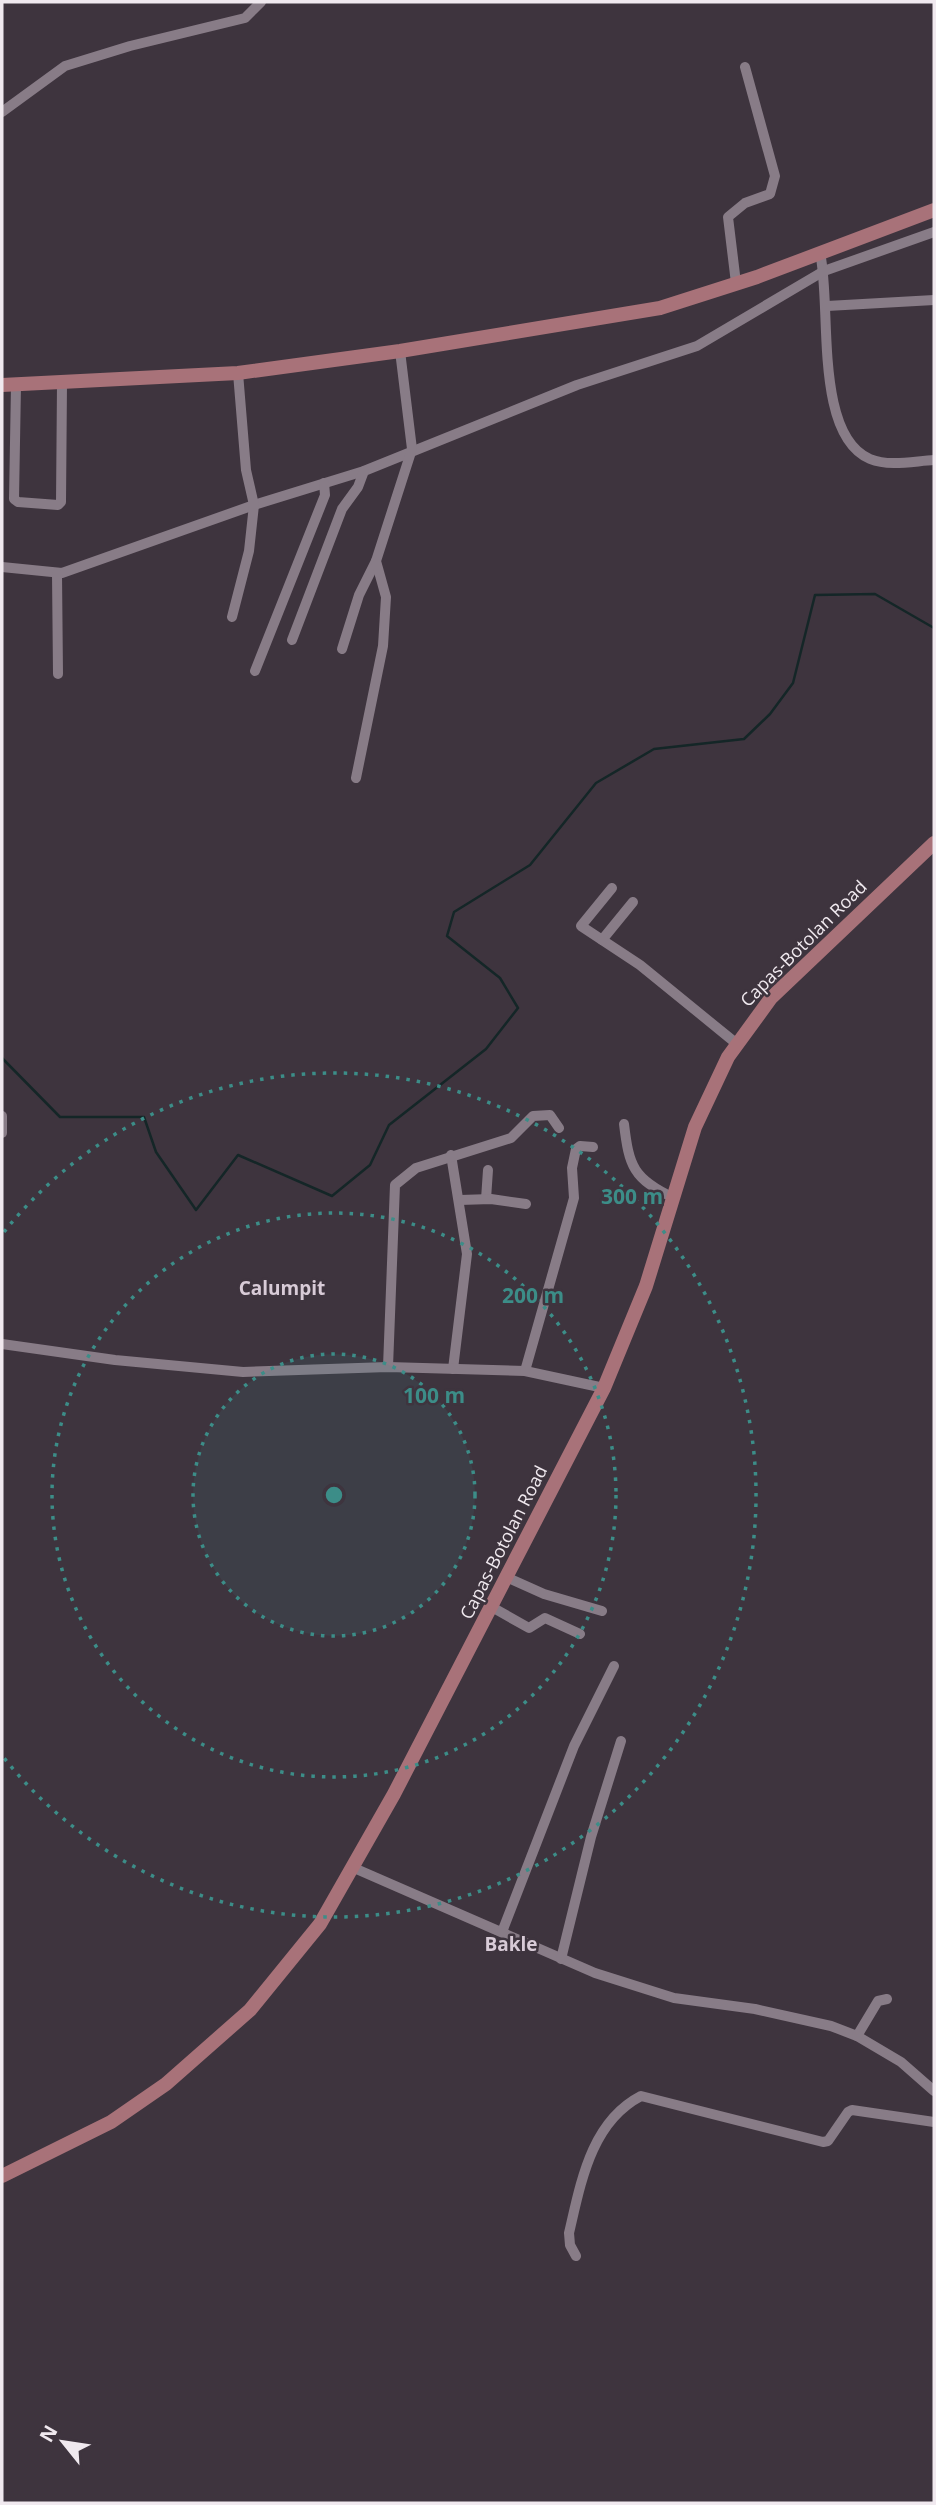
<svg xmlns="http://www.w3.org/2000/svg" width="936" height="2505" viewBox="0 0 936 2505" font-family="'Open Sans',sans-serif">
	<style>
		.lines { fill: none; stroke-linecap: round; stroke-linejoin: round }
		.stream { stroke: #142627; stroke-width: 2.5 }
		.minor { stroke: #887c87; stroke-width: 10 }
		.major { stroke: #a87279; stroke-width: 14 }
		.ring { fill: none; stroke: #3c8d88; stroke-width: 3.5; stroke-dasharray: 3.5 7 }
		.labels { text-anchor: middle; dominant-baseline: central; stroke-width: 5; stroke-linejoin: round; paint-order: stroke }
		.street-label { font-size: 18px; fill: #f0e9ef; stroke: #3e343e }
		.neighbourhood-label { font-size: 19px; font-weight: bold; fill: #d8cbd7; stroke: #3e343e }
		.centre { fill: #3c8d88; stroke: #3e343e; stroke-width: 3.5 }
		.ring-label { font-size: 21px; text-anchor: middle; font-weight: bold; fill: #3c8d88; stroke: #3e343e; stroke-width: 5; stroke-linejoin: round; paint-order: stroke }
	</style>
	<rect width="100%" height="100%" fill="#3e343e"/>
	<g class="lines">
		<path class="stream" d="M2 1058 60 1117H144L156 1152 196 1210 238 1155 332 1196 370 1165 389 1125 486 1049 518 1008 500 978 447 936 454 912 530 865 596 783 654 749 744 739 770 714 793 683 815 595 875 594 934 628"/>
		<g class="minor">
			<path d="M2 112 65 66 130 46 245 18 261 2"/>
			<path d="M820 253C832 304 813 435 870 459 890 467 914 461 934 460"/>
			<path d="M736 283 728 217 745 203 770 194 775 176 745 67"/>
			<path d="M827 306 934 300"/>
			<path d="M16 385 14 499 18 502 58 505 61 502 62 384"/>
			<path d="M2 567 62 573 254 505 364 471 577 385 697 346 824 271 934 232"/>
			<path d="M57 574 58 674"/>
			<path d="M232 617 249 551 254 505 246 470 238 373"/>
			<path d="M292 640 342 509 358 487 364 471"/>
			<path d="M342 649 359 595 376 561"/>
			<path d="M255 671 325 495 324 483"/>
			<path d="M356 778 383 646 386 597 376 561 412 449 400 351"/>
			<path d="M612 888 581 926 640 965 737 1044"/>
			<path d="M602 940 633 902"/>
			<path d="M2 1116V1133"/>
			<path d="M624 1124C629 1166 633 1179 674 1198"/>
			<path d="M451 1155 467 1254 453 1369"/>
			<path d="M486 1199 488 1170"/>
			<path d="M460 1200 491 1199 526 1204"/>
			<path d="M2 1344 115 1360 243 1372 388 1367 525 1371 604 1388"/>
			<path d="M388 1367 395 1185 416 1168 511 1138 533 1116 550 1115 559 1128"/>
			<path d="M525 1371 574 1198 572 1168 576 1149 580 1146 593 1147"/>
			<path d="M506 1577 544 1594 602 1611"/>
			<path d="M490 1606 529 1628 545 1618 580 1634"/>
			<path d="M354 1868 595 1973 674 1998 755 2009 831 2026 857 2036 901 2062 934 2091"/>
			<path d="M502 1932 574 1746 614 1666"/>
			<path d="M561 1959 591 1837 621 1741"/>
			<path d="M857 2036 878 2001 887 1999"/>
			<path d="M576 2256 570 2245 569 2233C581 2182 591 2122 641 2096L823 2142 828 2141 848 2112 852 2110 934 2122"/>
		</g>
		<g class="major">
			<path d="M2 385 238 373 400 351 660 308 757 277 934 210"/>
			<path d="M2 2176 111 2122 166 2084 250 2010 320 1924 394 1794 604 1388 646 1286 695 1127 728 1057 771 998 934 843"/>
		</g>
	</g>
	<circle cx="334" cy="1495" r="141" fill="#3c8d88" fill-opacity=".12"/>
	<g class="ring">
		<circle cx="334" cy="1495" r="141"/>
		<circle cx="334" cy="1495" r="282"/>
		<path d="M4 1232A422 422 0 1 1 4 1758"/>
	</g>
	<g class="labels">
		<g class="street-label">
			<text transform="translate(803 943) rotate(-45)">Capas-Botolan Road</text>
			<text transform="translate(503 1542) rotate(-63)">Capas-Botolan Road</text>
		</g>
		<g class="neighbourhood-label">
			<text x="282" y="1288">Calumpit</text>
			<text x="511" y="1944">Bakle</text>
		</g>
	</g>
	<circle cx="334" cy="1495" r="10" class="centre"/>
	<g class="ring-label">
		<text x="632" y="1204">300 m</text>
		<text x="533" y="1303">200 m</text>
		<text x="434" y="1403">100 m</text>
	</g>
	<rect width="936" height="2505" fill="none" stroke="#f0e9ef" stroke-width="7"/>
	<g transform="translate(63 2442) rotate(300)" stroke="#3e343e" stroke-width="5" paint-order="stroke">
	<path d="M0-5L12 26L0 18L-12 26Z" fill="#f0e9ef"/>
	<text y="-10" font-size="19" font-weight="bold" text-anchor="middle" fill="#f0e9ef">N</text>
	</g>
</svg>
